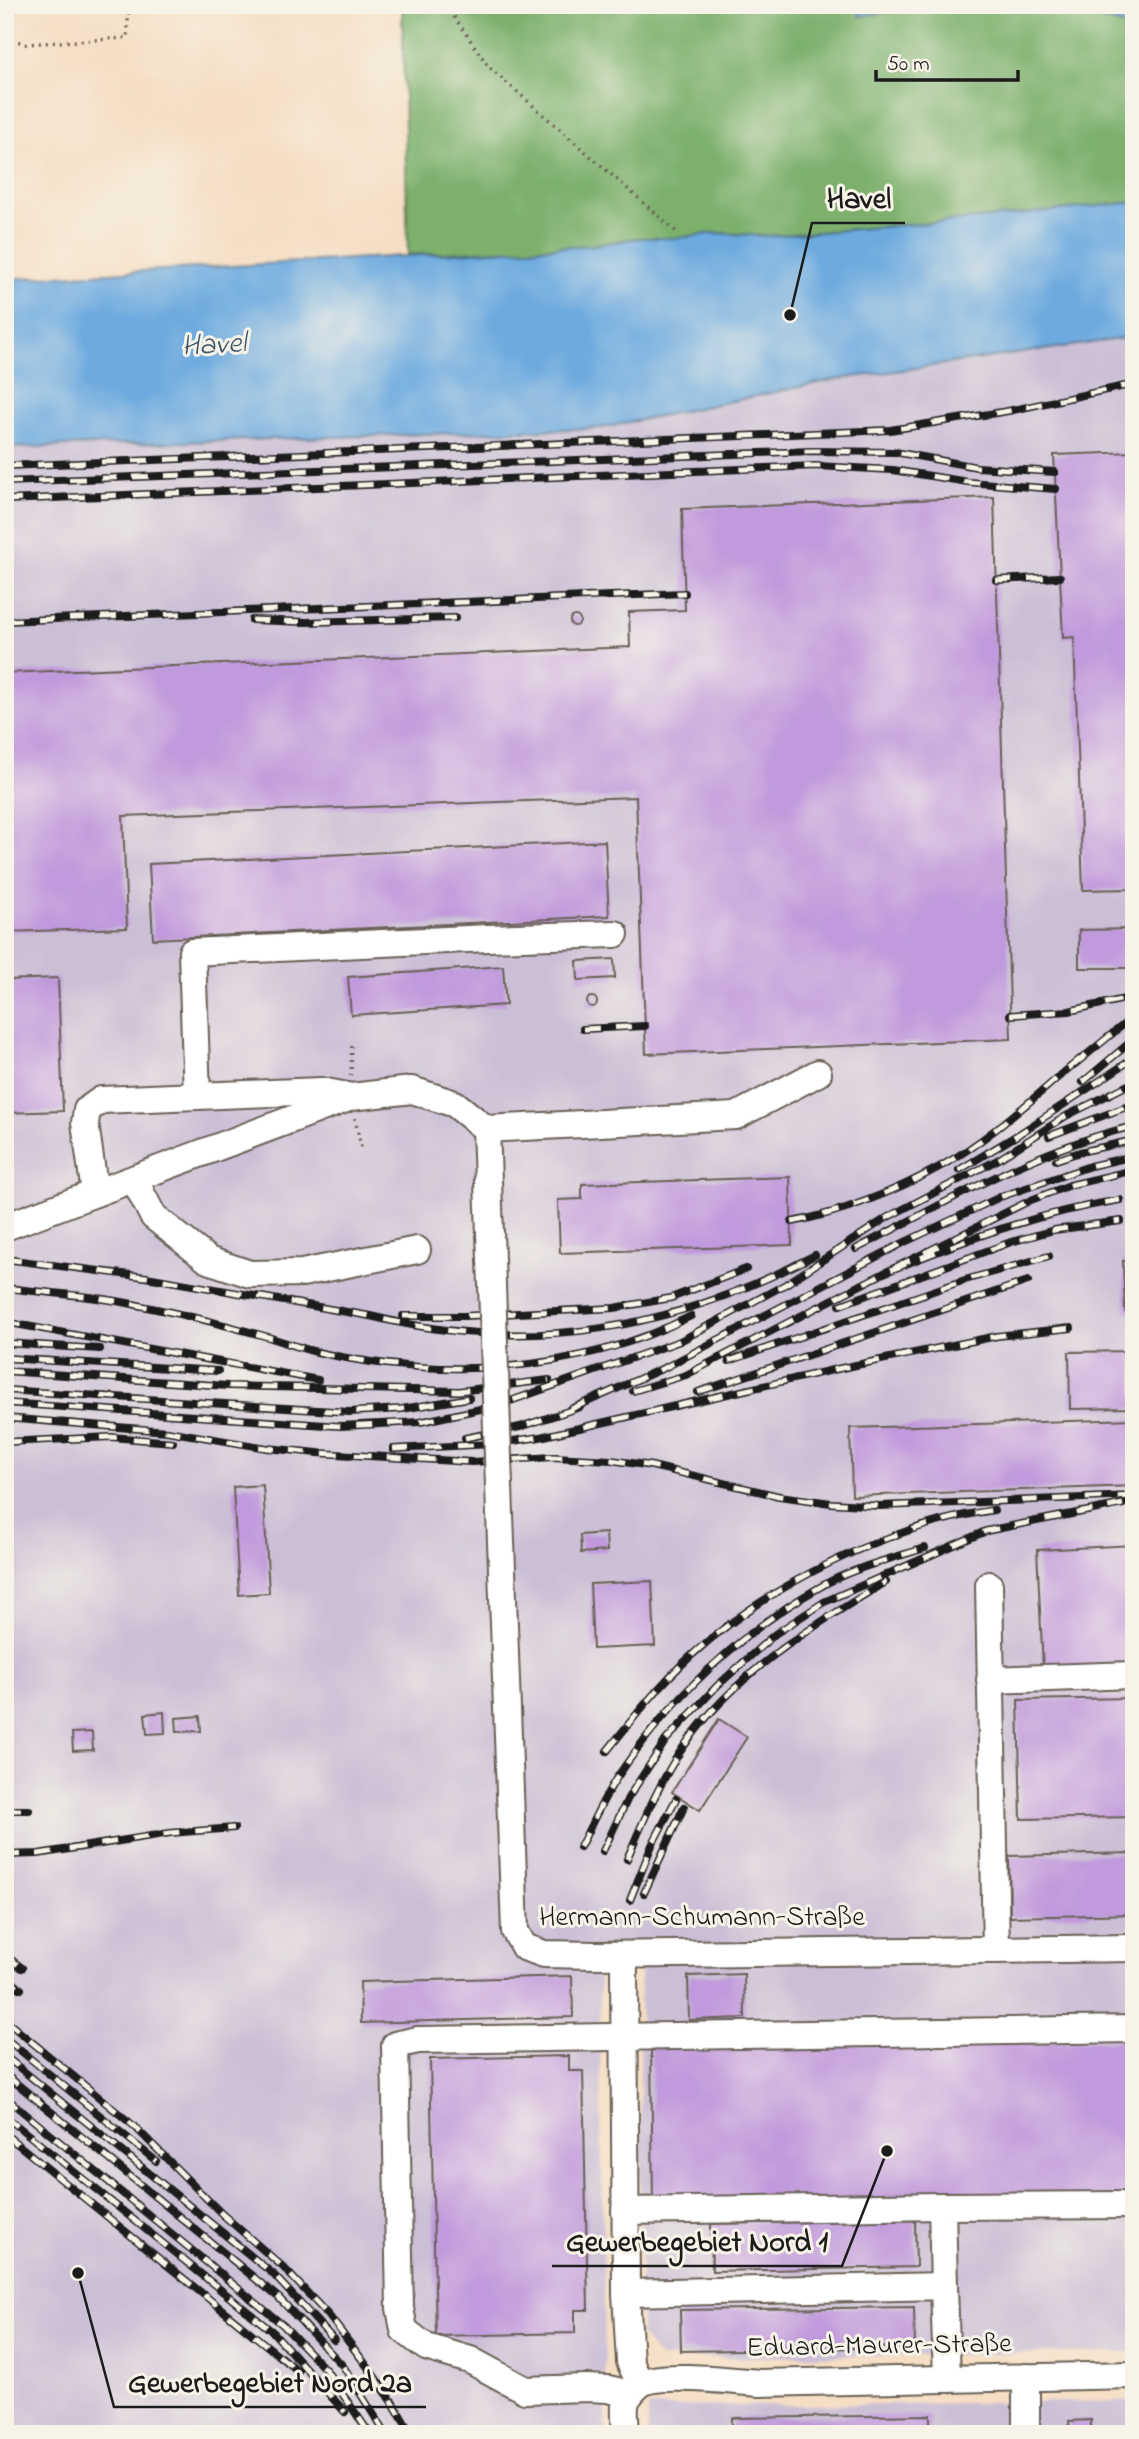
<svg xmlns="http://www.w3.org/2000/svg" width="1139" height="2439" viewBox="0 0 1139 2439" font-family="'Indie Flower',sans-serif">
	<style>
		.industrial { fill: #cbbfd5 }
		.forest { fill: #7bb06c; stroke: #4c6644; stroke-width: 2 }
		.water { fill: #6daadf; stroke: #44637e; stroke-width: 2 }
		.building { fill: #c09adc }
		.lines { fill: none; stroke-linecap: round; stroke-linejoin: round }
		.minor-casing { stroke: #686056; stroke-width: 30 }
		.path { stroke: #686056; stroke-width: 3.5; stroke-dasharray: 2 5; stroke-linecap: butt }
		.minor { stroke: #fff; stroke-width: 26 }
		.rail-casing { stroke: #1c1c1c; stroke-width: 8 }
		.rail { stroke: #f7f3e8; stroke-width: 5; stroke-dasharray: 16; stroke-linecap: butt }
		.minor-bridge-casing { stroke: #686056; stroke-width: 30; stroke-linecap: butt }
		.minor-bridge { stroke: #fff; stroke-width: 26 }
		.labels { text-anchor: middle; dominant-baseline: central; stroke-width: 6; stroke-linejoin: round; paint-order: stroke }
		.street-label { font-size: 28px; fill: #1c1c1c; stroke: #f7f3e8 }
		.water-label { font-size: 30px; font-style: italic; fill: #3c556a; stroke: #f7f3e8 }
		.leader { fill: none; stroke: #1c1c1c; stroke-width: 2.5 }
		.callout-dot { fill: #1c1c1c; stroke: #f7f3e8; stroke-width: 2.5 }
		.callout-label { font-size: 30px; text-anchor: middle; font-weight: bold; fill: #1c1c1c; stroke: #f7f3e8; stroke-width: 6; stroke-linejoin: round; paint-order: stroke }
	</style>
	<rect width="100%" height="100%" fill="#f7f3e8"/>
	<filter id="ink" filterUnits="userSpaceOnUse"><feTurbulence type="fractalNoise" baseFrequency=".0143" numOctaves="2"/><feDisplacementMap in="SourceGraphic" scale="14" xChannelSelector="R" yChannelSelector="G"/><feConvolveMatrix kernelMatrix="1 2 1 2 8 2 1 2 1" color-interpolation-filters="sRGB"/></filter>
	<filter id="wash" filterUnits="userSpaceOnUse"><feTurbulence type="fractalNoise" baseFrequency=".00686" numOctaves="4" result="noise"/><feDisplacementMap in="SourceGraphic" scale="28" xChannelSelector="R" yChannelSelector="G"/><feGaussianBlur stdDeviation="1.57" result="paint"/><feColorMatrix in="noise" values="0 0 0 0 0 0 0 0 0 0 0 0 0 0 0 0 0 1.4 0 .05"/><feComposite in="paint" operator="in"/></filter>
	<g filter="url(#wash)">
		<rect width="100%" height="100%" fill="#f5dec3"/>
		<g class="industrial">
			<path d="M1134 337V2352L660 2358 641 2336 640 1965 599 1966 606 2434H5V448L602 428 833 380Z"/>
			<path d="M1134 2401V2434H648V2407Z"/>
		</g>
		<path class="forest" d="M402 5H861L860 16 933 5H1047L1134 28V202L979 219 770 236 716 233 676 238H639L593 245 408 255Z"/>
		<g class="water">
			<path d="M861 5H933L859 16Z"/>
			<path d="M1047 5H1134V28Z"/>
			<path d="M1134 202V337L833 380 602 428 5 448V279L593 245 639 238H676L716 233 770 236 832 231 979 219Z"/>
		</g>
		<g id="blocks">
			<g class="building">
				<path d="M1134 452V889L1083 890 1074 637 1063 638 1054 455Z"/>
				<path d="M994 497 1011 1039 646 1054 636 797 123 816 127 928 5 932V673L630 647 629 612 685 610 682 509Z"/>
				<circle cx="575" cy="621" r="5"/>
				<path d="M605 841 609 916 153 939 149 864Z"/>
				<path d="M1134 929V968H1079V930Z"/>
				<path d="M614 959 615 978 578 980 577 961Z"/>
				<path d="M503 966 506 1005 351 1015 348 977Z"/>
				<path d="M58 978 63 1111 5 1113V980Z"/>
				<circle cx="592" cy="1002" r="5"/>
				<path d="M790 1177 792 1245 560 1253 558 1200 582 1199V1184Z"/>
				<path d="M1123 1261H1134V1311L1125 1312Z"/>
				<path d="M1134 1351V1408L1070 1409 1069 1352Z"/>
				<path d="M1134 1419V1486L852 1496 850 1428Z"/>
				<path d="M263 1485 269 1593 239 1595 233 1487Z"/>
				<path d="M606 1533 607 1551 581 1553 580 1535Z"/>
				<path d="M1134 1545V1665L1043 1669 1037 1550Z"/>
				<path d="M652 1581 655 1646 593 1649 590 1584Z"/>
				<path d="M1134 1698V1817L1021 1819 1018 1700Z"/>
				<path d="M164 1712 165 1733 147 1734 145 1714Z"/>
				<path d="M200 1716 201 1731 177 1732 176 1718Z"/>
				<path d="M719 1719 747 1737 700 1810 672 1792Z"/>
				<path d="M92 1732 93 1750 73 1751 72 1733Z"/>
				<path d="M1134 1853V1914L1010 1917 1009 1856Z"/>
				<path d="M744 1974 745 2018 689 2020 688 1976Z"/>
				<path d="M572 1976 573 2017 361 2023 360 1982Z"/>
				<path d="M1134 2041V2196L653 2203 651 2047Z"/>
				<path d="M569 2056V2071H583L588 2310H575V2333L436 2336 430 2059Z"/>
				<path d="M915 2220 916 2267 712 2271 711 2224Z"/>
				<path d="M914 2307 915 2347 681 2351 680 2310Z"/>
				<path d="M930 2415V2434H732V2418Z"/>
				<path d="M1091 2420V2434H1070L1069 2421Z"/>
				<path d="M1134 2426V2434H1116L1115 2427Z"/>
			</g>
		</g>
	</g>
	<g filter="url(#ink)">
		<use href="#blocks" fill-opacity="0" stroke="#686056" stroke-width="2"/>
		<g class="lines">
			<g class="minor-casing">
				<g id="minor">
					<path d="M197 1096 192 952 488 938 615 934"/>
					<path d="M486 1129 736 1116 818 1073"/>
					<path d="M134 1179 153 1216 208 1260 250 1274 302 1273 417 1250"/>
					<path d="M95 1193 85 1123 87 1110 101 1100 321 1091 347 1096"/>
					<path d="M5 1227 351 1097 412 1090 455 1104 486 1129 492 1285"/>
					<path d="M499 1486 515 1931 524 1947 544 1954 596 1955 1134 1948"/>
					<path d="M989 1585 996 1950"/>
					<path d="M990 1680 1134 1675"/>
					<path d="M624 1969 626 2293 630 2362 640 2384"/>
					<path d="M625 2211 942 2206"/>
					<path d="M944 2286 942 2206 1134 2205"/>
					<path d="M626 2293 944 2286 947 2379"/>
					<path d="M1026 2377V2434"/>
					<path d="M630 2394 608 2389 586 2388 525 2390 470 2360 426 2347 404 2330 400 2308 395 2045 418 2040C657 2035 895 2034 1134 2029"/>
					<path d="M626 2434C626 2424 623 2411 626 2401 628 2396 635 2388 640 2384 658 2372 734 2381 758 2383L1134 2375"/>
				</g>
			</g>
			<g class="path">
				<path d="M446 5 489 67 679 234"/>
				<path d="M5 37 26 44 127 38 129 5"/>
				<path d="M351 1076 352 1043"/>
				<path d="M355 1118 362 1152"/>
			</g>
			<use href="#minor" class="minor"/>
			<g class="rail-casing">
				<g id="rail">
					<path d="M5 466 890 430 1008 411 1134 384"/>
					<path d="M5 482 812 451 895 452 977 467 1055 472"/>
					<path d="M5 500 816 466 893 470 968 482 1056 489"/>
					<path d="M996 580 1060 577"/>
					<path d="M252 620 306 622 455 618"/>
					<path d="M5 621 685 593"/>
					<path d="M1010 1015 1069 1011 1134 997"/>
					<path d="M583 1029 645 1026"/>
					<path d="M1074 1065 1134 1016"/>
					<path d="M1083 1082 1134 1039"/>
					<path d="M1049 1136 1134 1104"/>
					<path d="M1056 1160 1080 1152 1134 1140"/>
					<path d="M959 1170 1019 1134 1134 1058"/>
					<path d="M1120 1200C1037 1213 964 1240 886 1272L1031 1200 1070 1185 1134 1170"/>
					<path d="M792 1222C844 1212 896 1191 943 1165 993 1137 1036 1095 1080 1059"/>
					<path d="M856 1249C945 1203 1035 1149 1134 1126"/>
					<path d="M5 1259 146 1277 370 1316C529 1355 671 1331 815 1255"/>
					<path d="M5 1288C51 1293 98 1296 142 1306 182 1314 222 1324 261 1335 280 1340 298 1348 317 1352 441 1380 577 1374 691 1316"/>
					<path d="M840 1305 1011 1242 1054 1230 1121 1221"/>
					<path d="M403 1316H464L614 1308 671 1298 746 1269"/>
					<path d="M5 1322 318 1380"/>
					<path d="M5 1343 100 1349"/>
					<path d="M5 1358 218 1371"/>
					<path d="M729 1361 965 1280 1049 1256"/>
					<path d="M5 1371 228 1386 459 1391 549 1380"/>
					<path d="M5 1390 349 1412 402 1409 469 1398"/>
					<path d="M633 1391 686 1375 886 1272"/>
					<path d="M698 1392 1028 1281"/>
					<path d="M5 1403 340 1426 420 1422 499 1405 680 1341 786 1284 888 1217 999 1159 1066 1116 1134 1082"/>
					<path d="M571 1409 666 1367 905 1242 1000 1197 1090 1166 1134 1156"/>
					<path d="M5 1418 167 1431 267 1448 318 1453 472 1462 553 1457 611 1460 652 1466 779 1496 831 1503 880 1506 1134 1496"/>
					<path d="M465 1438 520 1427 580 1407"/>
					<path d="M5 1442 111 1437 173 1442"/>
					<path d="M393 1449 492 1444 540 1437 837 1369 997 1336 1071 1328"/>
					<path d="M607 1751C634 1717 660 1684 692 1655 770 1584 889 1525 994 1510"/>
					<path d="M5 1810H29"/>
					<path d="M580 1847C592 1824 603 1798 618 1776 670 1699 739 1633 820 1587 852 1568 890 1559 925 1548"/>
					<path d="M603 1851 628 1798 666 1740 717 1686 775 1634 824 1602 986 1531 1123 1504"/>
					<path d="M5 1855 38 1854 170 1833 234 1828"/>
					<path d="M627 1859C643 1822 659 1783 682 1749 733 1675 810 1627 886 1582"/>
					<path d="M644 1893 684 1807"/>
					<path d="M630 1900 652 1845 676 1799"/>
					<path d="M5 1955 22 1968"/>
					<path d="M5 1976 21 1989"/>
					<path d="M5 2020 134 2126 222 2214 283 2267 329 2316 370 2370 392 2401 411 2434"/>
					<path d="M5 2038 156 2161"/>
					<path d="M5 2056 272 2273 334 2340"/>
					<path d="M5 2074 279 2298 343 2366 386 2434"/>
					<path d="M5 2097 283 2325 326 2370 370 2434"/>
					<path d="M5 2116 273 2332 345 2412"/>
					<path d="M5 2134 298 2371"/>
				</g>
			</g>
			<use href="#rail" class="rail"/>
			<g class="minor-bridge-casing">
				<path id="minor-bridge" d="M492 1285 499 1486"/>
			</g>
			<use href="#minor-bridge" class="minor-bridge"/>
		</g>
	</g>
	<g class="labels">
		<g class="street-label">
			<text x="702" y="1918">Hermann-Schumann-Straße</text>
			<text transform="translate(879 2347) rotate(-1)">Eduard-Maurer-Straße</text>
		</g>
		<g class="water-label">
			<text transform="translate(214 346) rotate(-3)">Havel</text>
		</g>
	</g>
	<path class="leader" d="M790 315L812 223H905M887 2151L842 2266H552M78 2273L114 2407H426"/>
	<g class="callout-dot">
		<circle cx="790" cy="315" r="7"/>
		<circle cx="887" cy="2151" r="7"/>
		<circle cx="78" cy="2273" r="7"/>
	</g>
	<g class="callout-label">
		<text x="859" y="208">Havel</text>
		<text x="697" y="2251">Gewerbegebiet Nord 1</text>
		<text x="270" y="2392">Gewerbegebiet Nord 2a</text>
	</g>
	<rect width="1139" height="2439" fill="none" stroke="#f7f3e8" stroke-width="28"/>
	<path d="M876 70v10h142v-10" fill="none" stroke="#1c1c1c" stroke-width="3.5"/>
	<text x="887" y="70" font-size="21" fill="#1c1c1c" stroke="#f7f3e8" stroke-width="5" paint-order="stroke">50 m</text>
</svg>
